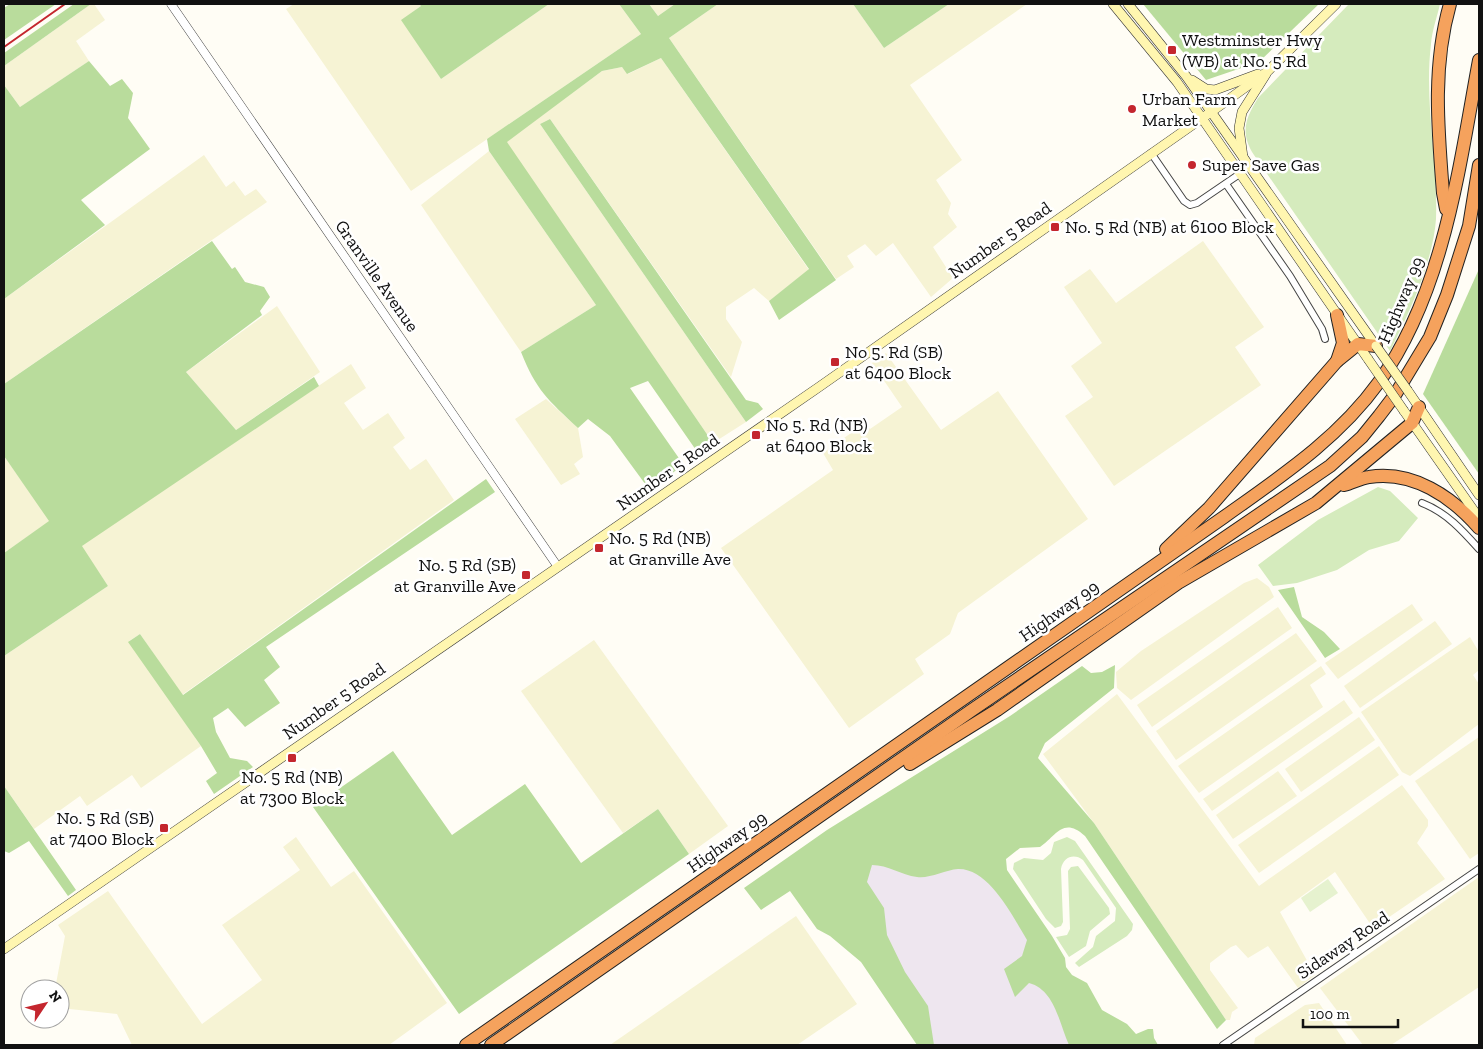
<svg xmlns="http://www.w3.org/2000/svg" width="1483" height="1049" viewBox="0 0 1483 1049" font-family="'Zilla Slab',serif">
	<style>
		.industrial { fill: #eee6ef }
		.farmland { fill: #f6f3d4 }
		.green { fill: #d5ebbd }
		.forest { fill: #b9dc9c }
		.pitch { fill: #e6f2cf }
		.lines { fill: none; stroke-linecap: round; stroke-linejoin: round }
		.minor-casing { stroke: #444; stroke-width: 8 }
		.tertiary-casing { stroke: #444; stroke-width: 9 }
		.secondary-casing { stroke: #333; stroke-width: 10 }
		.motorway-casing { stroke: #222; stroke-width: 14 }
		.minor { stroke: #fff; stroke-width: 6 }
		.tertiary { stroke: #fff; stroke-width: 8 }
		.secondary { stroke: #fff6b0; stroke-width: 9 }
		.motorway { stroke: #f5a25d; stroke-width: 12 }
		.rail { stroke: #c4262e; stroke-width: 2 }
		.secondary-bridge-casing { stroke: #333; stroke-width: 10; stroke-linecap: butt }
		.secondary-bridge { stroke: #fff6b0; stroke-width: 9 }
		.poi-dot { fill: #c4262e; stroke: #fff; stroke-width: 2 }
		.labels { text-anchor: middle; dominant-baseline: central; stroke-width: 5; stroke-linejoin: round; paint-order: stroke }
		.poi-label { font-size: 18px; fill: #111; stroke: #fff; text-anchor: start }
		.street-label { font-size: 18px; fill: #111; stroke: #fff }
	</style>
	<rect width="100%" height="100%" fill="#fffdf5"/>
	<path class="industrial" d="M945 799 1113 1045H920L814 888Z"/>
	<g class="farmland">
		<path d="M91 4H94L105 20 76 41 89 61 20 107 4 85V66Z"/>
		<path d="M294 4H419L421 6 402 20 441 79 549 4H619L641 34 411 191 286 9Z"/>
		<path d="M649 4H675L658 16Z"/>
		<path d="M718 4H853L884 48 949 4H1027L910 85 962 160 936 180 951 203 948 214 957 227 933 247 953 278 931 297 893 243 876 256 865 244 847 256 854 267 836 279 669 38Z"/>
		<path d="M661 58 809 270 769 301 754 288 726 307V319L742 342 731 377 550 119 540 124 746 422 713 443 506 142 602 71 622 67 628 74Z"/>
		<path d="M489 151 596 305 521 352 421 205Z"/>
		<path d="M204 155 226 187 234 181 245 196 256 189 267 202 4 384V299Z"/>
		<path d="M1203 241 1264 327 1235 347 1261 385 1114 486 1065 416 1093 397 1071 366 1102 343 1064 287 1090 269 1116 303Z"/>
		<path d="M277 306 320 372 236 430 186 372Z"/>
		<path d="M886 353 941 430 998 391 1088 519 958 613 950 634 915 659 924 674 849 728 721 548 833 470 823 453 865 423 870 429 902 407 872 363Z"/>
		<path d="M351 364 366 388 344 403 363 430 388 413 405 438 393 447 410 470 426 459 454 500 182 695 140 634 129 641 201 746 141 788 132 775 87 806 80 796 34 829 4 786V656L108 586 81 546Z"/>
		<path d="M546 399 578 428 583 457 574 464 580 474 561 485 515 419Z"/>
		<path d="M4 456 50 521 4 553Z"/>
		<path d="M1257 578 1269 587 1274 597 1131 700 1117 688 1116 672 1141 651 1244 583Z"/>
		<path d="M1412 604 1423 620 1338 679 1325 663Z"/>
		<path d="M1278 607 1292 628 1152 727 1137 705Z"/>
		<path d="M1435 621 1452 644 1360 708 1344 686Z"/>
		<path d="M1296 633 1317 661 1176 760 1156 731Z"/>
		<path d="M1470 637 1479 652V670L1473 675 1479 684V724L1410 776 1402 772 1361 712Z"/>
		<path d="M594 640 728 826 689 854 658 809 623 833 521 691Z"/>
		<path d="M1321 666 1326 674 1310 685 1323 707 1199 793 1178 766Z"/>
		<path d="M1117 694 1259 886 1402 785 1428 820V826L1417 843 1445 879 1373 928 1335 872 1280 912 1315 975 1298 988 1268 946 1248 958 1236 945 1231 947 1210 963V970L1238 1008 1232 1012 1230 1020H1226L1094 823 1043 754Z"/>
		<path d="M1344 700 1353 713 1212 811 1203 799Z"/>
		<path d="M1359 717 1375 740 1301 792 1285 769Z"/>
		<path d="M1479 737V853L1470 859 1415 781Z"/>
		<path d="M1379 746 1399 775 1259 873 1238 845Z"/>
		<path d="M1278 771 1297 796 1233 839 1216 815Z"/>
		<path d="M296 837 331 887 354 871 447 1003 389 1045H132L117 1014 60 1008V989H55L65 936 58 925 108 891 202 1024 262 980 222 925 300 870 283 847Z"/>
		<path d="M1479 877V987L1391 1045H1363L1320 988Z"/>
		<path d="M796 916 857 1004 797 1045H610Z"/>
		<path d="M1319 1003 1347 1045H1254L1255 1038 1305 1005Z"/>
	</g>
	<g class="green">
		<path d="M1349 4H1440C1437 17 1432 31 1431 44 1424 103 1438 161 1436 219 1433 262 1409 313 1390 351L1254 155C1240 133 1245 119 1258 98Z"/>
		<path d="M1378 487 1390 491 1418 518 1399 541 1369 550 1337 570 1297 583 1273 586 1258 565 1318 520Z"/>
		<path d="M1067 837 1075 841 1133 924 1132 930 1127 936 1079 967 1075 963 1093 947 1096 936 1115 921 1116 908 1083 860C1074 853 1063 857 1061 869L1063 922 1061 926 1055 928 1046 919 1013 869 1014 863 1024 858 1043 860 1051 853 1054 842Z"/>
		<path d="M1078 866 1109 908 1110 914 1090 931 1086 946 1069 957 1056 937 1067 935 1070 929 1068 871 1071 867Z"/>
	</g>
	<g class="forest">
		<path d="M10 4H56L4 40V8Z"/>
		<path d="M74 4H91L4 66V53Z"/>
		<path d="M419 4H549L441 79 401 20 421 6Z"/>
		<path d="M619 4H649L658 16 675 4H718L669 38 836 280 779 320 769 301 809 269 661 58 627 74 622 67 602 71 507 142 713 443 698 453 648 381 630 388 683 464 651 492 610 436 588 419 578 428C548 400 536 390 521 352L596 305 489 151 487 139 641 34Z"/>
		<path d="M853 4H949L884 48Z"/>
		<path d="M1143 4H1319L1259 62 1206 80Z"/>
		<path d="M89 61 110 86 122 79 133 93 128 118 150 149 81 200 105 225 4 299V85L20 107Z"/>
		<path d="M550 119 746 400 758 403 763 409 746 422 540 124Z"/>
		<path d="M212 241 232 269 235 267 245 282 264 287 270 297 260 311 262 315 186 372 236 430 314 377 319 386 82 546 108 586 4 656V553L49 521 4 456V384Z"/>
		<path d="M1479 269V474L1423 394Z"/>
		<path d="M486 479 495 492 266 647 280 667 264 680 280 703 245 727 228 708 213 718 216 732 230 758 247 761 253 767 214 794 206 781 217 773 201 746 128 642 140 634 183 695Z"/>
		<path d="M1294 587 1302 617 1324 632 1340 649 1325 658 1278 590Z"/>
		<path d="M1115 665 1114 688 1045 743 1038 758 1094 823 1226 1020 1217 1029 1085 836C1063 816 1056 836 1040 847L1020 848 1006 859 1007 870 1052 936 1065 958 1066 967 1072 975 1087 983 1102 1010 1127 1024 1136 1034 1148 1029H1153L1154 1038 1158 1045H1069C1059 1023 1055 990 1029 983L1015 997 1004 969 1022 956 1027 940C1013 917 989 868 958 869 945 870 929 879 917 877 901 875 888 865 872 865L867 882 884 908 887 935 905 972 928 1006 934 1045H917L861 962 830 936 817 929 790 891 761 910 744 888 827 830 1010 716 1082 666 1091 673 1102 672Z"/>
		<path d="M393 751 452 835 525 784 581 863 658 809 689 854 459 1014 313 807Z"/>
		<path d="M4 786 76 890 68 896 29 841 9 853 4 851Z"/>
	</g>
	<path class="pitch" d="M1328 879 1338 893 1310 912 1301 898Z"/>
	<g class="lines">
		<g class="minor-casing">
			<g id="minor">
				<path d="M1151 153 1184 201 1190 205 1197 203 1241 173"/>
				<path d="M1226 184 1290 276 1322 329 1325 339"/>
				<path d="M1422 503C1446 512 1463 531 1479 549"/>
				<path d="M1223 1045 1479 869"/>
			</g>
		</g>
		<g class="tertiary-casing">
			<path id="tertiary" d="M171 4 558 567"/>
		</g>
		<g class="secondary-casing">
			<g id="secondary">
				<path d="M1113 4 1177 82 1368 359"/>
				<path d="M1128 4 1186 76 1376 346"/>
				<path d="M1192 80 1206 89 1215 90 1258 74"/>
				<path d="M1243 157 1239 128 1242 112 1266 74"/>
				<path d="M1408 391 1479 495"/>
				<path d="M1404 411 1479 518"/>
				<path d="M4 949 819 387 1218 107 1268 71 1336 4"/>
			</g>
		</g>
		<g class="motorway-casing">
			<g id="motorway">
				<path d="M1446 209 1443 193C1438 129 1432 67 1450 4"/>
				<path d="M1337 315 1343 343 1337 361"/>
				<path d="M1344 485C1352 483 1361 478 1369 477 1413 470 1452 497 1479 528"/>
				<path d="M1166 549 1209 508 1337 361 1358 344 1376 346"/>
				<path d="M910 764 997 710 1178 583 1316 503 1412 423 1419 407"/>
				<path d="M466 1045C668 905 870 764 1072 623 1123 588 1173 552 1224 517 1280 477 1338 439 1379 382 1444 291 1459 168 1479 60"/>
				<path d="M491 1045 972 710 1330 466 1362 437 1379 416 1395 395 1430 337 1447 295 1469 226 1479 165"/>
			</g>
		</g>
		<use href="#minor" class="minor"/>
		<use href="#tertiary" class="tertiary"/>
		<use href="#secondary" class="secondary"/>
		<use href="#motorway" class="motorway"/>
		<path class="rail" d="M4 47 65 4"/>
		<g class="secondary-bridge-casing">
			<g id="secondary-bridge">
				<path d="M1376 346 1408 391"/>
				<path d="M1368 359 1404 411"/>
			</g>
		</g>
		<use href="#secondary-bridge" class="secondary-bridge"/>
	</g>
	<g class="poi-dot">
		<rect x="1167" y="45" width="10" height="10" rx="2.5"/>
		<circle cx="1132" cy="109" r="5"/>
		<circle cx="1192" cy="165" r="5"/>
		<rect x="1050" y="222" width="10" height="10" rx="2.5"/>
		<rect x="830" y="357" width="10" height="10" rx="2.5"/>
		<rect x="751" y="430" width="10" height="10" rx="2.5"/>
		<rect x="594" y="543" width="10" height="10" rx="2.5"/>
		<rect x="521" y="570" width="10" height="10" rx="2.5"/>
		<rect x="287" y="753" width="10" height="10" rx="2.5"/>
		<rect x="159" y="823" width="10" height="10" rx="2.5"/>
	</g>
	<g class="labels">
		<g class="poi-label">
			<text x="1182" y="40">Westminster Hwy<tspan x="1182" dy="21">(WB) at No. 5 Rd</tspan></text>
			<text x="1142" y="99">Urban Farm<tspan x="1142" dy="21">Market</tspan></text>
			<text x="1202" y="165">Super Save Gas</text>
			<text x="1065" y="227">No. 5 Rd (NB) at 6100 Block</text>
			<text x="845" y="352">No 5. Rd (SB)<tspan x="845" dy="21">at 6400 Block</tspan></text>
			<text x="766" y="425">No 5. Rd (NB)<tspan x="766" dy="21">at 6400 Block</tspan></text>
			<text x="609" y="538">No. 5 Rd (NB)<tspan x="609" dy="21">at Granville Ave</tspan></text>
			<text x="516" y="565" text-anchor="end">No. 5 Rd (SB)<tspan x="516" dy="21">at Granville Ave</tspan></text>
			<text x="292" y="777" text-anchor="middle">No. 5 Rd (NB)<tspan x="292" dy="21">at 7300 Block</tspan></text>
			<text x="154" y="818" text-anchor="end">No. 5 Rd (SB)<tspan x="154" dy="21">at 7400 Block</tspan></text>
		</g>
		<g class="street-label">
			<text transform="translate(1000 240) rotate(-35)">Number 5 Road</text>
			<text transform="translate(377 276) rotate(55)">Granville Avenue</text>
			<text transform="translate(1401 300) rotate(-67)">Highway 99</text>
			<text transform="translate(668 472) rotate(-35)">Number 5 Road</text>
			<text transform="translate(1059 611) rotate(-35)">Highway 99</text>
			<text transform="translate(334 701) rotate(-35)">Number 5 Road</text>
			<text transform="translate(727 842) rotate(-35)">Highway 99</text>
			<text transform="translate(1343 945) rotate(-34)">Sidaway Road</text>
		</g>
	</g>
	<rect width="1483" height="1049" fill="none" stroke="#111111" stroke-width="10"/>
	<g transform="translate(45 1004) rotate(55)"><circle r="24" fill="#ffffff" stroke="#a0a0a0"/>
	<path d="M0-4L9 19L0 12L-9 19Z" fill="#c4262e"/>
	<text y="-8" font-size="14" font-weight="bold" text-anchor="middle" fill="#111111">N</text>
	</g>
	<path d="M1303 1019v8h95v-8" fill="none" stroke="#111111" stroke-width="2.5"/>
	<text x="1310" y="1019" font-size="15" fill="#111111" stroke="#ffffff" stroke-width="4" paint-order="stroke">100 m</text>
</svg>
